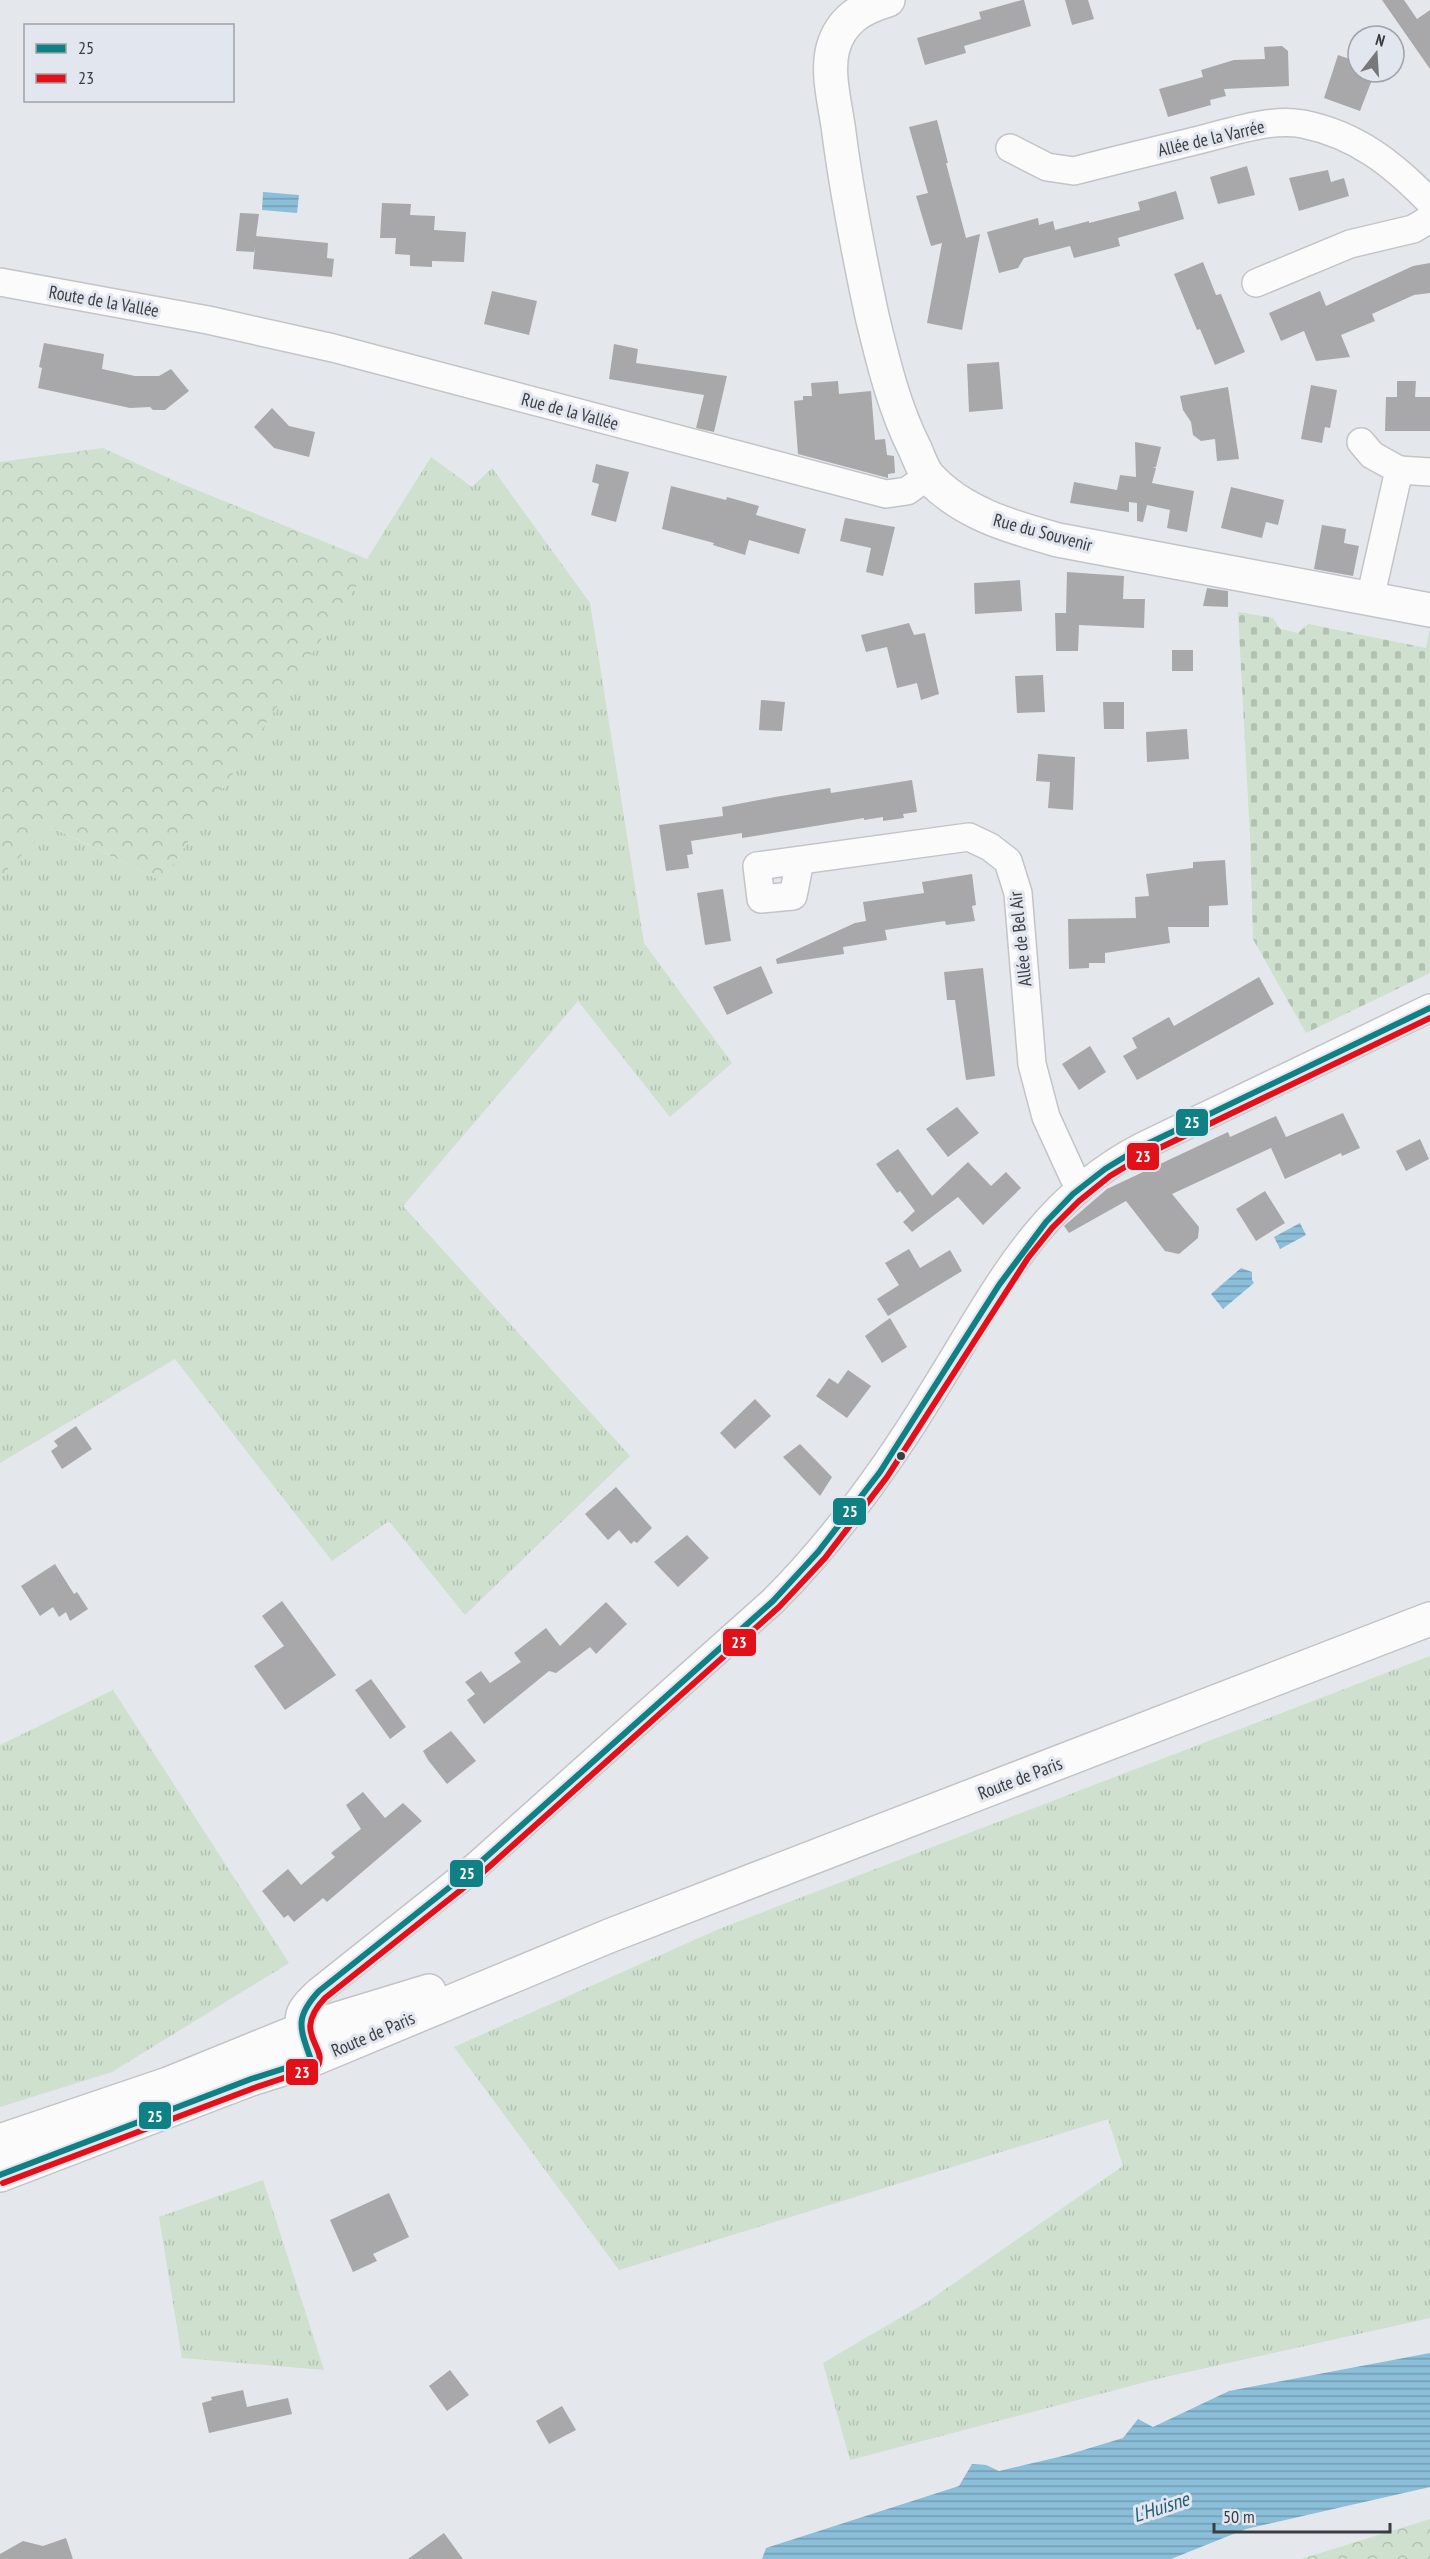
<svg xmlns="http://www.w3.org/2000/svg" width="1430" height="2559" viewBox="0 0 1430 2559" font-family="'PT Sans Narrow',sans-serif">
	<style>
		.grass { fill: url(#grass-tufts) }
		.forest { fill: url(#forest-crowns) }
		.cemetery { fill: url(#cemetery-stones) }
		.water { fill: url(#water-rules) }
		.building { fill: #a8a8aa }
		.lines { fill: none; stroke-linecap: round; stroke-linejoin: round }
		.minor-casing { stroke: #c2c4c8; stroke-width: 30 }
		.tertiary-casing { stroke: #c2c4c8; stroke-width: 36 }
		.primary-casing { stroke: #c2c4c8; stroke-width: 36 }
		.minor { stroke: #fbfbfc; stroke-width: 27 }
		.tertiary { stroke: #fbfbfc; stroke-width: 33 }
		.primary { stroke: #fbfbfc; stroke-width: 33 }
		.bus-1-casing { stroke: #e1e6ef; stroke-width: 10 }
		.bus-2-casing { stroke: #e1e6ef; stroke-width: 10 }
		.bus-1 { stroke: #0f8184; stroke-width: 6 }
		.bus-2 { stroke: #e21018; stroke-width: 6 }
		.bus-dot { fill: #3b3d40; stroke: #e1e6ef; stroke-width: 2 }
		.labels { text-anchor: middle; dominant-baseline: central; stroke-width: 6; stroke-linejoin: round; paint-order: stroke }
		.street-label { font-size: 18px; fill: #3b3d40; stroke: #e1e6ef }
		.water-label { font-size: 20px; font-style: italic; fill: #255c76; stroke: #e1e6ef }
		.line-badge { stroke: #e1e6ef; stroke-width: 2 }
		.badge-label { font-size: 16px; text-anchor: middle; font-weight: bold; fill: #fff }
	</style>
	<defs>
		<pattern id="grass-tufts" width="24" height="20" patternUnits="userSpaceOnUse" patternTransform="scale(1.5)"><rect width="24" height="20" fill="#cfe0ce"/><path d="M3 7l-1-3M5 7V3M7 7l1-3M15 17l-1-3M17 17v-4M19 17l1-3" fill="none" stroke="#b3c1b2"/></pattern>
		<pattern id="forest-crowns" width="20" height="18" patternUnits="userSpaceOnUse" patternTransform="scale(1.5)"><rect width="20" height="18" fill="#cfe0ce"/><path d="M2 6a3 3 0 1 1 6 0M12 15a3 3 0 1 1 6 0" fill="none" stroke="#b3c1b2"/></pattern>
		<pattern id="cemetery-stones" width="16" height="16" patternUnits="userSpaceOnUse" patternTransform="scale(1.5)"><rect width="16" height="16" fill="#cfe0ce"/><path d="M2 7V4a2 2 0 0 1 4 0v3zM10 15v-3a2 2 0 0 1 4 0v3z" fill="#b3c1b2"/></pattern>
		<pattern id="water-rules" width="6" height="5" patternUnits="userSpaceOnUse" patternTransform="scale(1.5)"><rect width="6" height="5" fill="#8bbed9"/><path d="M0 2.5h6" fill="none" stroke="#739cb1"/></pattern>
	</defs>
	<rect width="100%" height="100%" fill="#e4e7ec"/>
	<g class="grass">
		<path d="M431 457 472 487 492 468 590 603 644 943 732 1063 670 1117 578 1001 403 1206 630 1456 465 1615 389 1521 332 1561 175 1359 0 1463V877L49 826 162 881 361 579 367 559Z"/>
		<path d="M1430 1656V2318L1161 2378 850 2460 823 2363 927 2302 1123 2166 1108 2119 619 2270 454 2047 719 1929Z"/>
		<path d="M113 1690 289 1963 112 2072 0 2107V1745Z"/>
		<path d="M263 2180 324 2370 182 2358 159 2217Z"/>
	</g>
	<g class="forest">
		<path d="M103 448 177 482 367 559 361 579 162 881 50 826 0 877V462Z"/>
		<path d="M1430 2519V2559H1301Z"/>
	</g>
	<path class="cemetery" d="M1238 612 1273 618 1280 629 1298 633 1308 624 1426 648 1430 628V973L1306 1033 1253 939 1250 836Z"/>
	<g class="water">
		<path d="M263 192 299 195 297 213 262 210Z"/>
		<path d="M1300 1223 1306 1235 1280 1249 1274 1237Z"/>
		<path d="M1241 1268 1252 1272V1280L1254 1283 1223 1309 1211 1294Z"/>
		<path d="M1430 2353V2487L1246 2529 1171 2559H762L766 2548 959 2486 972 2464 986 2465 999 2471 1067 2455 1123 2438 1138 2419 1153 2427 1229 2391Z"/>
	</g>
	<g class="building">
		<path d="M1022 0H1024L1031 26 964 46 966 53 925 65 917 38 981 19 979 12Z"/>
		<path d="M1065 0H1088L1094 19 1072 25Z"/>
		<path d="M1382 0H1404L1417 19 1430 10V69Z"/>
		<path d="M1282 46 1288 51 1289 86 1224 89 1226 96 1210 100 1211 105 1168 117 1159 89 1203 77 1201 70 1234 60 1265 59 1264 47Z"/>
		<path d="M1338 55 1358 62V72H1375L1360 111 1324 98Z"/>
		<path d="M937 120 948 163H946L966 238 980 234 962 330 927 323 942 243 931 246 916 196 928 193 909 127Z"/>
		<path d="M1247 166 1255 195 1218 204 1210 177Z"/>
		<path d="M1328 170 1331 182 1344 178 1349 196 1299 211 1289 178Z"/>
		<path d="M1176 191 1184 219 1118 238 1120 246 1074 258 1070 246 1024 258 1018 268 999 273 987 232 1038 218 1039 225 1053 221 1055 230 1089 221V223L1140 210 1138 202Z"/>
		<path d="M382 203 411 204 410 215 435 216 434 230 466 232 464 262 432 261V267L410 266V255L395 254 396 238H380Z"/>
		<path d="M240 213 259 214 256 236 328 243 327 258 334 259 332 277 253 269 255 246 254 252 236 251Z"/>
		<path d="M1203 262 1216 295 1221 294 1245 352 1215 365 1200 329 1197 330 1174 274Z"/>
		<path d="M1430 263V293L1414 295 1372 314 1375 321 1341 335 1350 357 1316 361 1304 331 1281 341 1269 313 1320 291 1326 306 1413 266Z"/>
		<path d="M492 291 537 301 529 335 484 324Z"/>
		<path d="M44 343 104 354 102 369 135 376H159L171 369 189 391 165 410H153L150 407 130 408 38 388 42 368 39 367Z"/>
		<path d="M614 344 638 349 636 363 727 376 714 432 696 428 704 395 609 379Z"/>
		<path d="M999 362 1003 409 969 412 967 364Z"/>
		<path d="M838 381 839 394 871 391 875 440 885 439 887 455 894 456 895 473 888 474V478L798 454 794 401 803 400V396H812L811 383Z"/>
		<path d="M1397 381H1416L1415 397H1430V431H1385L1386 397H1397Z"/>
		<path d="M1311 385 1337 390 1330 428 1325 427 1322 443 1301 439Z"/>
		<path d="M1228 387 1239 459 1217 461 1215 439 1201 441 1193 435 1191 422 1183 410 1180 396Z"/>
		<path d="M272 408 289 426 315 432 309 457 274 448 254 427Z"/>
		<path d="M1135 442 1161 447 1156 467H1152L1156 468 1152 483 1194 491 1187 532 1167 528 1170 510 1147 505 1143 522 1137 521V503L1129 502V512L1070 503 1074 482 1117 490 1120 475 1136 477Z"/>
		<path d="M596 464 629 472 616 522 591 515 599 484 592 482Z"/>
		<path d="M671 486 726 500 727 497 759 506 756 515 806 529 799 554 749 540 745 555 713 545 714 543 662 529Z"/>
		<path d="M1231 487 1284 500 1278 525 1266 522 1262 538 1221 528Z"/>
		<path d="M845 518 895 527 883 576 866 572 871 548 840 541Z"/>
		<path d="M1322 525 1346 529 1344 543 1359 546 1353 576 1314 569Z"/>
		<path d="M1067 572 1124 576 1123 599H1145L1144 628 1079 625 1078 651H1056L1055 613H1066Z"/>
		<path d="M1020 580 1022 611 975 614 974 583Z"/>
		<path d="M1207 588 1228 591V607L1203 606Z"/>
		<path d="M909 623 914 635 925 633 939 694 921 700 917 683 897 688 887 647 866 652 861 635Z"/>
		<rect x="1172" y="650" width="21" height="21"/>
		<path d="M1043 675 1045 712 1017 713 1015 676Z"/>
		<path d="M761 700 785 702 782 731 759 730Z"/>
		<path d="M1103 702H1124V729H1104Z"/>
		<path d="M1187 729 1189 759 1147 762 1146 732Z"/>
		<path d="M1038 754 1075 757 1073 810 1048 808 1050 782 1036 781Z"/>
		<path d="M912 780 917 812 903 814 904 818 883 821V817L864 820V818L742 838V833L691 841 693 854 687 855 689 868 666 871 659 825 723 816 722 807 775 797 830 788 831 793Z"/>
		<path d="M1225 860 1228 905 1209 906V927H1168L1170 943 1105 953V963H1089V968L1069 969 1068 919 1136 918 1135 897 1149 896 1146 874 1193 868V862Z"/>
		<path d="M972 874 976 905 972 906 975 921 946 925 945 921 885 930 887 940 843 947 844 954 777 964 776 959 855 923 866 921 863 902 924 893 922 882Z"/>
		<path d="M723 889 731 941 705 945 697 893Z"/>
		<path d="M761 966 773 993 727 1015 713 987Z"/>
		<path d="M983 968 995 1076 966 1080 955 1000H947L944 972Z"/>
		<path d="M1259 977 1274 1004 1137 1080 1123 1056 1137 1048 1132 1038 1169 1017 1174 1026Z"/>
		<path d="M1090 1046 1106 1072 1079 1090 1062 1064Z"/>
		<path d="M957 1107 979 1133 948 1157 926 1129Z"/>
		<path d="M1343 1113 1360 1148 1342 1156 1341 1153 1285 1179 1271 1148 1172 1194 1199 1227 1198 1238 1179 1254 1165 1251 1126 1201 1069 1233 1064 1226 1107 1189 1228 1132 1230 1137 1276 1116 1286 1137Z"/>
		<path d="M1420 1139 1429 1159 1406 1171 1396 1151Z"/>
		<path d="M898 1149 932 1196 968 1162 991 1186 1006 1172 1021 1188 983 1225 958 1197 912 1232 903 1222 915 1211 900 1191 897 1193 876 1164Z"/>
		<path d="M1265 1191 1285 1223 1256 1241 1236 1209Z"/>
		<path d="M909 1249 920 1268 950 1250 962 1271 888 1316 877 1299 899 1285 885 1263Z"/>
		<path d="M890 1318 907 1347 882 1363 865 1336Z"/>
		<path d="M848 1370 871 1386 847 1418 816 1396 829 1378 838 1384Z"/>
		<path d="M755 1399 771 1416 735 1449 720 1433Z"/>
		<path d="M76 1426 92 1449 62 1469 51 1451 58 1446 54 1441Z"/>
		<path d="M800 1444 832 1477 820 1496 783 1457Z"/>
		<path d="M616 1487 652 1528 637 1543 634 1541 631 1544 619 1530 608 1540 585 1514Z"/>
		<path d="M687 1535 709 1558 678 1587 654 1562Z"/>
		<path d="M55 1564 74 1594 77 1592 88 1609 70 1621 66 1612 59 1617 53 1607 40 1616 21 1586Z"/>
		<path d="M282 1601 336 1675 285 1710 254 1666 284 1646 262 1616Z"/>
		<path d="M606 1602 627 1624 596 1654 590 1647 556 1673 549 1671 484 1724 467 1700 475 1694 465 1682 481 1671 490 1683 521 1662 514 1653 546 1628 560 1646Z"/>
		<path d="M371 1679 406 1727 390 1739 355 1690Z"/>
		<path d="M451 1731 476 1761 447 1784 428 1760 423 1751Z"/>
		<path d="M363 1792 385 1818 403 1803 422 1821 327 1902 323 1898 294 1922 288 1915 284 1918 262 1891 288 1869 301 1885 335 1857 331 1853 361 1829 346 1805Z"/>
		<path d="M389 2193 409 2237 373 2254 377 2261 353 2272 330 2220Z"/>
		<path d="M450 2370 469 2395 447 2411 429 2386Z"/>
		<path d="M243 2390 247 2407 288 2398 292 2414 209 2433 202 2403 212 2400 211 2397Z"/>
		<path d="M562 2406 576 2430 549 2444 536 2421Z"/>
		<path d="M444 2533 463 2559H408Z"/>
		<path d="M66 2538 73 2559H0V2554L23 2541 43 2546Z"/>
	</g>
	<g class="lines">
		<g class="minor-casing">
			<g id="minor">
				<path d="M1010 148 1047 167 1074 171C1116 160 1158 150 1199 140 1232 132 1269 118 1303 124 1357 135 1393 164 1430 202"/>
				<path d="M0 282 208 320 333 348 886 494 907 491 928 476"/>
				<path d="M1256 283 1350 244 1413 229 1430 219"/>
				<path d="M1361 442 1372 455 1399 470 1370 599"/>
				<path d="M1399 470 1430 472"/>
				<path d="M800 861 793 896 761 899 757 866 969 837 990 847 1008 861 1018 893 1032 1064 1046 1117 1073 1176 1081 1187"/>
				<path d="M307 2048C297 2017 293 2015 319 1991L475 1867 773 1601C836 1538 889 1464 935 1388 994 1294 1037 1201 1141 1147L1430 1008"/>
			</g>
		</g>
		<g class="tertiary-casing">
			<path id="tertiary" d="M888 0C861 8 841 20 833 48 826 74 836 107 839 133 847 194 859 255 872 316 883 361 894 408 915 449 919 458 923 470 929 477 963 514 1012 527 1058 540L1430 610"/>
		</g>
		<g class="primary-casing">
			<g id="primary">
				<path d="M0 2141 168 2084 301 2030 429 1991"/>
				<path d="M0 2175 251 2079 311 2060 609 1936 1430 1619"/>
			</g>
		</g>
		<use href="#minor" class="minor"/>
		<use href="#tertiary" class="tertiary"/>
		<use href="#primary" class="primary"/>
		<g class="bus-1-casing">
			<g id="bus-1">
				<path d="M311 2060C300 2028 294 2018 319 1991L475 1867 773 1601 818 1552 880 1472 999 1285 1046 1222 1073 1194 1105 1169 1141 1147 1430 1008"/>
				<path d="M0 2175 251 2079 311 2060"/>
			</g>
		</g>
		<g class="bus-2-casing">
			<path id="bus-2" d="M3 2183 254 2088 317 2067C330 2047 290 2035 325 1998L481 1874 779 1607 825 1558 887 1477 1028 1258 1052 1228 1079 1201 1110 1176 1145 1155 1430 1018"/>
		</g>
		<use href="#bus-1" class="bus-1"/>
		<use href="#bus-2" class="bus-2"/>
	</g>
	<circle class="bus-dot" cx="901" cy="1456" r="5"/>
	<g class="labels">
		<g class="street-label">
			<text transform="translate(1211 138) rotate(-13)">Allée de la Varrée</text>
			<text transform="translate(104 301) rotate(10)">Route de la Vallée</text>
			<text transform="translate(570 411) rotate(15)">Rue de la Vallée</text>
			<text transform="translate(1043 532) rotate(15)">Rue du Souvenir</text>
			<text transform="translate(1020 939) rotate(-96)">Allée de Bel Air</text>
			<text transform="translate(1020 1778) rotate(-21)">Route de Paris</text>
			<text transform="translate(373 2034) rotate(-23)">Route de Paris</text>
		</g>
		<g class="water-label">
			<text transform="translate(1161 2507) rotate(-18)">L'Huisne</text>
		</g>
	</g>
	<g class="line-badge">
		<rect x="1175" y="1108" width="34" height="29" rx="6" fill="#0f8184"/>
		<rect x="1126" y="1142" width="34" height="29" rx="6" fill="#e21018"/>
		<rect x="832" y="1497" width="35" height="29" rx="6" fill="#0f8184"/>
		<rect x="722" y="1628" width="35" height="29" rx="6" fill="#e21018"/>
		<rect x="449" y="1859" width="35" height="29" rx="6" fill="#0f8184"/>
		<rect x="285" y="2058" width="34" height="28" rx="6" fill="#e21018"/>
		<rect x="138" y="2101" width="34" height="29" rx="6" fill="#0f8184"/>
	</g>
	<g class="badge-label">
		<text x="1192" y="1128">25</text>
		<text x="1143" y="1162">23</text>
		<text x="850" y="1517">25</text>
		<text x="739" y="1648">23</text>
		<text x="467" y="1879">25</text>
		<text x="302" y="2078">23</text>
		<text x="155" y="2122">25</text>
	</g>
	<rect x="24" y="24" width="210" height="78" fill="#e1e6ef" stroke="#9fa2a9" stroke-width="1.5"/>
	<rect x="36" y="44" width="30" height="9" fill="#0f8184" stroke="#9fa2a9" stroke-width="1.5"/>
	<text x="78" y="54" font-size="18" fill="#3b3d40">25</text>
	<rect x="36" y="74" width="30" height="9" fill="#e21018" stroke="#9fa2a9" stroke-width="1.5"/>
	<text x="78" y="84" font-size="18" fill="#3b3d40">23</text>
	<g transform="translate(1376 54) rotate(17)"><circle r="28" fill="#e1e6ef" stroke="#9fa2a9" stroke-width="1.5"/>
	<path d="M0-4.5L10 22L0 15L-10 22Z" fill="#76787c"/>
	<text y="-9" font-size="16" font-weight="bold" text-anchor="middle" fill="#3b3d40">N</text>
	</g>
	<path d="M1214 2523v9h176v-9" fill="none" stroke="#3b3d40" stroke-width="3"/>
	<text x="1223" y="2523" font-size="18" fill="#3b3d40" stroke="#e1e6ef" stroke-width="4.5" paint-order="stroke">50 m</text>
</svg>
